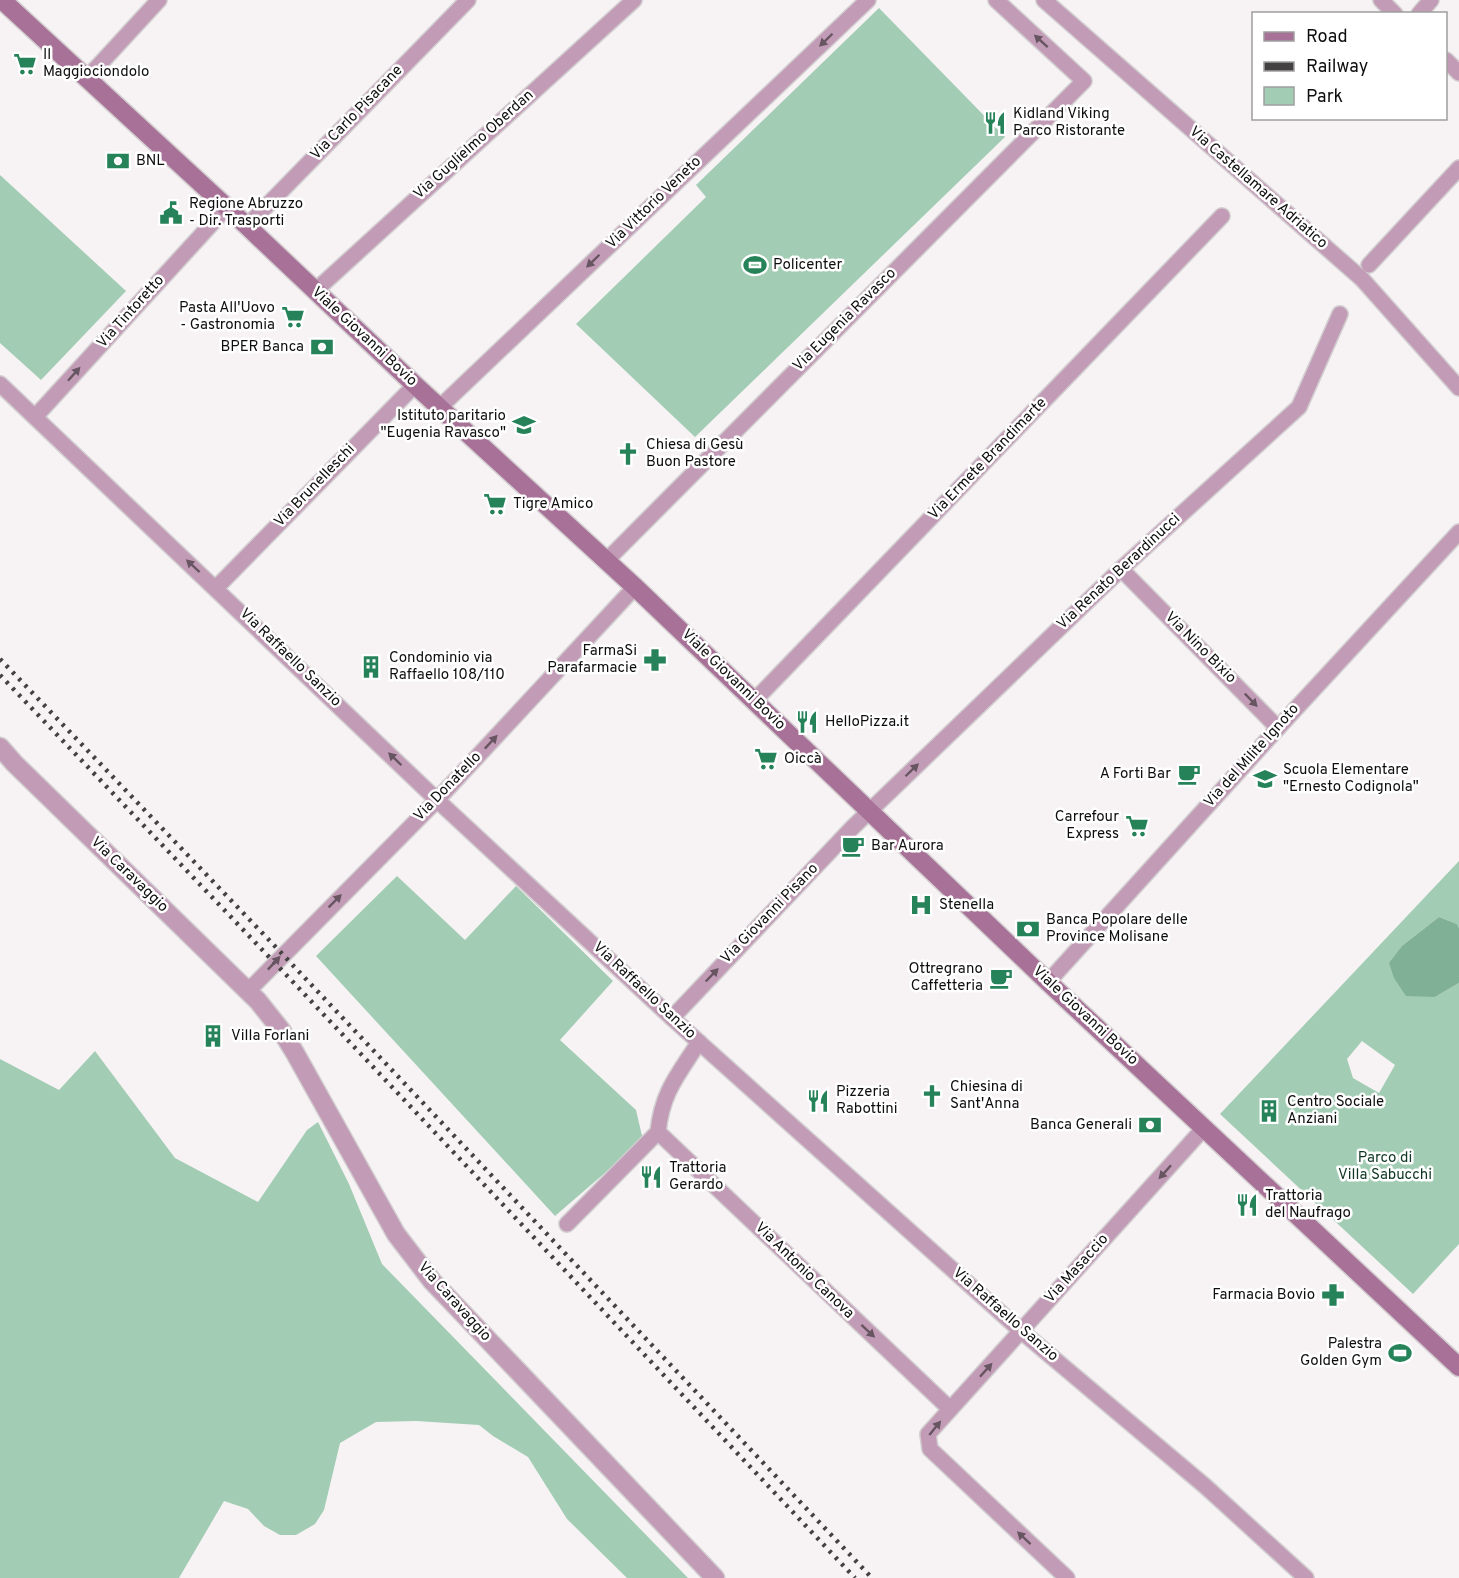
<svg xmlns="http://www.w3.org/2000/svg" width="1459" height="1578" viewBox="0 0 1459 1578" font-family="Overpass,sans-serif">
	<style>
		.green { fill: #a2cdb4; fill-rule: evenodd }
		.water { fill: #80b095 }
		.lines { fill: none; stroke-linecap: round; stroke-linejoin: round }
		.minor-casing { stroke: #d2ced0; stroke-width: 18 }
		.tertiary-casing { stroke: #d2ced0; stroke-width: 21 }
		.secondary-casing { stroke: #d2ced0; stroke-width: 21 }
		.minor { stroke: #c29cb6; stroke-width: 15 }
		.tertiary { stroke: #c29cb6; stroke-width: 18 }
		.secondary { stroke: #a87197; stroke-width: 18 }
		.rail { stroke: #434141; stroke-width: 4.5; stroke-dasharray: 3 6; stroke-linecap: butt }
		.oneway { fill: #685562 }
		.labels { text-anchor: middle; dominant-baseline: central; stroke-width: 5; stroke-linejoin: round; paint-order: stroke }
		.poi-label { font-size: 15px; fill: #0f0e0e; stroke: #fff; text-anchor: start }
		.street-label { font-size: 15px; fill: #0f0e0e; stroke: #fff }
		.park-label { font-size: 15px; fill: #0e3623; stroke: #fff }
	</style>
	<rect width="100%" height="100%" fill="#f7f3f5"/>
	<g class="green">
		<path d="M879 8 1005 137 695 437 576 324 706 197 696 185Z"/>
		<path d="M0 175 126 291 41 380 0 343Z"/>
		<path d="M1459 861V928L1457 924 1439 917 1403 945 1435 997 1459 983V1244L1413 1294 1220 1114ZM1362 1041 1395 1065 1379 1093 1353 1078 1347 1059Z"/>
		<path d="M397 876 465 940 516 886 613 981 560 1040 636 1110 643 1140 555 1216 316 956Z"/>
		<path d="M95 1051 175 1158 258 1202 307 1130 318 1122 349 1184 382 1264 688 1578H627L567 1519 528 1457 493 1436 479 1425 416 1421 376 1422 340 1443 324 1510 315 1524 296 1535H280L264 1526 248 1509 224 1501 179 1578H0V1059L59 1090Z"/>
	</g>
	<path class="water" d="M1439 917 1457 924 1459 928V983L1435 997 1406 996 1394 978 1389 963 1403 945Z"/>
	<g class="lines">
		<g class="minor-casing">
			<g id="minor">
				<path d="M1044 0 1362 279 1459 388"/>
				<path d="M1381 0 1395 14"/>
				<path d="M1419 14 1431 0"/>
				<path d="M1446 60 1459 73"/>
				<path d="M88 77 159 0"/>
				<path d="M247 226 468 0"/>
				<path d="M1369 265 1459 168"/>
				<path d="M315 291 634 0"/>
				<path d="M0 384 437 800 672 1018 1021 1331 1205 1486 1306 1578"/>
				<path d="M440 407 868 0"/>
				<path d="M35 417 227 207"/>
				<path d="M607 560 1084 81 996 0"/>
				<path d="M1121 569 1278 728"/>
				<path d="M216 588 415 385"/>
				<path d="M754 701 1222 216"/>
				<path d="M1048 982 1278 728 1459 532"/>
				<path d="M244 988H249L255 984 437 800 635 587"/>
				<path d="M672 1018 853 827 1121 569 1299 407 1340 314"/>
				<path d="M658 1132 950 1409"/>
				<path d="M567 1224 658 1132C662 1092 678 1075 699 1042"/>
				<path d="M1067 1578 930 1449 928 1434 1204 1128"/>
			</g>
		</g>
		<g class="tertiary-casing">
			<path id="tertiary" d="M0 747 14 763 258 1001 281 1030 295 1053 396 1234 432 1281 715 1578"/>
		</g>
		<g class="secondary-casing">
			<path id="secondary" d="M2 0 247 226 415 385 635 587 1048 982 1459 1367"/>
		</g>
		<use href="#minor" class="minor"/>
		<use href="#tertiary" class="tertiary"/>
		<use href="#secondary" class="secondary"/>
		<g class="rail">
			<path d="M0 659 270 941 872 1578"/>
			<path d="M0 675 293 982 855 1578"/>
		</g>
	</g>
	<defs><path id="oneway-solid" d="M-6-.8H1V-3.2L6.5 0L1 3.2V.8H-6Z" transform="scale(1.5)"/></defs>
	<g class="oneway">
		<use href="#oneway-solid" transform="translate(826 40) rotate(136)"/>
		<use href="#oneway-solid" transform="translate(1041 41) rotate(-138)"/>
		<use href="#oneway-solid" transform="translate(593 261) rotate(136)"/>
		<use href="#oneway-solid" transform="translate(74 374) rotate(-48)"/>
		<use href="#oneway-solid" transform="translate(193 566) rotate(-137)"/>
		<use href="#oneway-solid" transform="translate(1251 700) rotate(46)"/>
		<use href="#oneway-solid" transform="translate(491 742) rotate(-47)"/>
		<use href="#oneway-solid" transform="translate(395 759) rotate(-136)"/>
		<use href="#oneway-solid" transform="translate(912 770) rotate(-44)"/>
		<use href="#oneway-solid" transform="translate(335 901) rotate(-45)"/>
		<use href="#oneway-solid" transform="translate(274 963) rotate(-47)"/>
		<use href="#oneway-solid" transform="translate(712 975) rotate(-46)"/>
		<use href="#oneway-solid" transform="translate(1165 1172) rotate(132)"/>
		<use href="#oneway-solid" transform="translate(868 1331) rotate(43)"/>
		<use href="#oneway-solid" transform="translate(986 1370) rotate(-48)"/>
		<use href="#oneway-solid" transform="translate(935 1428) rotate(-51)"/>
		<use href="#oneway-solid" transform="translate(1024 1538) rotate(-137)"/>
	</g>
	<defs>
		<g id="supermarket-bare" transform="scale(1.8)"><path d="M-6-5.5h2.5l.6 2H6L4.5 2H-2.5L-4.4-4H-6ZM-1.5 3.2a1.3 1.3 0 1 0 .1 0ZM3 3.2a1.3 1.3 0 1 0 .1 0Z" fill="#268259" stroke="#fff" stroke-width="2.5" paint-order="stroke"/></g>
		<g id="restaurant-bare" transform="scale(1.8)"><path d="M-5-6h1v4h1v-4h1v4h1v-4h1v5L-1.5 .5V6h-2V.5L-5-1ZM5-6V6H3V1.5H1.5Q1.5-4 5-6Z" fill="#268259" stroke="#fff" stroke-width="2.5" paint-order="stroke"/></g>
		<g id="bank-bare" transform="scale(1.8)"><path d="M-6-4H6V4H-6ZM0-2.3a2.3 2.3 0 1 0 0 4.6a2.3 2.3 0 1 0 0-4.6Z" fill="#268259" stroke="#fff" stroke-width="2.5" paint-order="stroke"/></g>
		<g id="civic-bare" transform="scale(1.8)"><path d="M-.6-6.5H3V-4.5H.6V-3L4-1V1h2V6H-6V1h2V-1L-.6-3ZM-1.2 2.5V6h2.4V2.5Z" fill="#268259" stroke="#fff" stroke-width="2.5" paint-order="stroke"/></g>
		<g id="stadium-bare" transform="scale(1.8)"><path d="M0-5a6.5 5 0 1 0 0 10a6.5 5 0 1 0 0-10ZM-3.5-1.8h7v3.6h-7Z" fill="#268259" stroke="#fff" stroke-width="2.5" paint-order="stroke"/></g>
		<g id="school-bare" transform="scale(1.8)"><path d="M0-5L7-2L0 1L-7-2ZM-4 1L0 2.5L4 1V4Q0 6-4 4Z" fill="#268259" stroke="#fff" stroke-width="2.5" paint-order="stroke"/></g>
		<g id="church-bare" transform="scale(1.8)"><path d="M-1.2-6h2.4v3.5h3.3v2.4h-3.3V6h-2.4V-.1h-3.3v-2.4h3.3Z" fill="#268259" stroke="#fff" stroke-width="2.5" paint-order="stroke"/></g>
		<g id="pharmacy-bare" transform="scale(1.8)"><path d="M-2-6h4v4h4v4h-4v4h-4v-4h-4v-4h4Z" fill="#268259" stroke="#fff" stroke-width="2.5" paint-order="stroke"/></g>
		<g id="building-bare" transform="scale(1.8)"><path d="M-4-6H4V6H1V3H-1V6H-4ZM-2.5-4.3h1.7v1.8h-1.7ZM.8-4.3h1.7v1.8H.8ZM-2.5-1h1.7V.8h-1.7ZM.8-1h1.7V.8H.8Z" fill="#268259" stroke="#fff" stroke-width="2.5" paint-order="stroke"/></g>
		<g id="cafe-bare" transform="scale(1.8)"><path d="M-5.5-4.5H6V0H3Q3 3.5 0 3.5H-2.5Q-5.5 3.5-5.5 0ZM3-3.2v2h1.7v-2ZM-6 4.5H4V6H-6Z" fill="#268259" stroke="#fff" stroke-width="2.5" paint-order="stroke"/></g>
		<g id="hospital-bare" transform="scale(1.8)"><path d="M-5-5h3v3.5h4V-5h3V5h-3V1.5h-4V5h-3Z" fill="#268259" stroke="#fff" stroke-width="2.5" paint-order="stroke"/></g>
	</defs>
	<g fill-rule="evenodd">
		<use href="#supermarket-bare" x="25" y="64"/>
		<use href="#restaurant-bare" x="995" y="123"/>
		<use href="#bank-bare" x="118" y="161"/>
		<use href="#civic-bare" x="171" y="213"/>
		<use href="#stadium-bare" x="755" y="265"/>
		<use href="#supermarket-bare" x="293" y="317"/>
		<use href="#bank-bare" x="322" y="347"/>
		<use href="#school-bare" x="524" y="425"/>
		<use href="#church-bare" x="628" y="454"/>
		<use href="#supermarket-bare" x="495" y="504"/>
		<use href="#pharmacy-bare" x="655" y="660"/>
		<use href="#building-bare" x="371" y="667"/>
		<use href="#restaurant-bare" x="807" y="722"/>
		<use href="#supermarket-bare" x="766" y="759"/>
		<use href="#cafe-bare" x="1189" y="774"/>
		<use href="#school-bare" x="1265" y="779"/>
		<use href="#supermarket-bare" x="1137" y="826"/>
		<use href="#cafe-bare" x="853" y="846"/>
		<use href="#hospital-bare" x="921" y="905"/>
		<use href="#bank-bare" x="1028" y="929"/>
		<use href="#cafe-bare" x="1001" y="978"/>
		<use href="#building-bare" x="213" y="1036"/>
		<use href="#church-bare" x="932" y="1096"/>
		<use href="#restaurant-bare" x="818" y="1101"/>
		<use href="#building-bare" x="1269" y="1111"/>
		<use href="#bank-bare" x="1150" y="1125"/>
		<use href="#restaurant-bare" x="651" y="1177"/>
		<use href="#restaurant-bare" x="1247" y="1205"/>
		<use href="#pharmacy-bare" x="1333" y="1295"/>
		<use href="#stadium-bare" x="1400" y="1353"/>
	</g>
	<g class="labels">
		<g class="poi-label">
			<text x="43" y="55">Il<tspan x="43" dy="17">Maggiociondolo</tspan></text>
			<text x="1013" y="114">Kidland Viking<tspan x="1013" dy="17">Parco Ristorante</tspan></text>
			<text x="136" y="161">BNL</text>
			<text x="189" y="204">Regione Abruzzo<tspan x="189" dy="17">- Dir. Trasporti</tspan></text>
			<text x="773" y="265">Policenter</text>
			<text x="275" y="308" text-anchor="end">Pasta All'Uovo<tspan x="275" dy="17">- Gastronomia</tspan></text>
			<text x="304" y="347" text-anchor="end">BPER Banca</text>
			<text x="506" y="416" text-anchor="end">Istituto paritario<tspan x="506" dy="17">"Eugenia Ravasco"</tspan></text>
			<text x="646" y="445">Chiesa di Gesù<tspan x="646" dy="17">Buon Pastore</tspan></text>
			<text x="513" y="504">Tigre Amico</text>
			<text x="637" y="651" text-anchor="end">FarmaSi<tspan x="637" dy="17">Parafarmacie</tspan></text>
			<text x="389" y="658">Condominio via<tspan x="389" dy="17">Raffaello 108/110</tspan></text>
			<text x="825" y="722">HelloPizza.it</text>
			<text x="784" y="759">Oiccà</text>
			<text x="1283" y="770">Scuola Elementare<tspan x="1283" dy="17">"Ernesto Codignola"</tspan></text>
			<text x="1171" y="774" text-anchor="end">A Forti Bar</text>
			<text x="1119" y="817" text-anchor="end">Carrefour<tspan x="1119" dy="17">Express</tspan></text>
			<text x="871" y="846">Bar Aurora</text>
			<text x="939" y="905">Stenella</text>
			<text x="1046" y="920">Banca Popolare delle<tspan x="1046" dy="17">Province Molisane</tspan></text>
			<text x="983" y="969" text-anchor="end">Ottregrano<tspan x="983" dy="17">Caffetteria</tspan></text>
			<text x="231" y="1036">Villa Forlani</text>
			<text x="950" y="1087">Chiesina di<tspan x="950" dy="17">Sant'Anna</tspan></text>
			<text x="836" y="1092">Pizzeria<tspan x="836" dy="17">Rabottini</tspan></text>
			<text x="1287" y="1102">Centro Sociale<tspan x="1287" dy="17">Anziani</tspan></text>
			<text x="1132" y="1125" text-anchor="end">Banca Generali</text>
			<text x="669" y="1168">Trattoria<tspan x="669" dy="17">Gerardo</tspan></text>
			<text x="1265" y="1196">Trattoria<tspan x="1265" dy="17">del Naufrago</tspan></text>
			<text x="1315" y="1295" text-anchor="end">Farmacia Bovio</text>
			<text x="1382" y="1344" text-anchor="end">Palestra<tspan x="1382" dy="17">Golden Gym</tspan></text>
		</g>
		<g class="street-label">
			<text transform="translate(357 113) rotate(-46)">Via Carlo Pisacane</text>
			<text transform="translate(474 145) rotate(-42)">Via Guglielmo Oberdan</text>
			<text transform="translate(1258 188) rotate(41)">Via Castellamare Adriatico</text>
			<text transform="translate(654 203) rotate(-44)">Via Vittorio Veneto</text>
			<text transform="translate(131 312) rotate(-48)">Via Tintoretto</text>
			<text transform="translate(845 320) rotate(-45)">Via Eugenia Ravasco</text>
			<text transform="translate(364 337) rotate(43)">Viale Giovanni Bovio</text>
			<text transform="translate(988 459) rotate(-46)">Via Ermete Brandimarte</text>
			<text transform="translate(315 486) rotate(-46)">Via Brunelleschi</text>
			<text transform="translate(1119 572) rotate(-43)">Via Renato Berardinucci</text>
			<text transform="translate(1200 648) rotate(45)">Via Nino Bixio</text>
			<text transform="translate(290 658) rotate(44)">Via Raffaello Sanzio</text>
			<text transform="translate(733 680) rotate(44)">Viale Giovanni Bovio</text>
			<text transform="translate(1252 756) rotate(-48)">Via del Milite Ignoto</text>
			<text transform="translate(448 787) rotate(-46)">Via Donatello</text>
			<text transform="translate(129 875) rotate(44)">Via Caravaggio</text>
			<text transform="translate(770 914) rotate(-46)">Via Giovanni Pisano</text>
			<text transform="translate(644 991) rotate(43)">Via Raffaello Sanzio</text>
			<text transform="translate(1085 1016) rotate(43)">Viale Giovanni Bovio</text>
			<text transform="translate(1077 1269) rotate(-48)">Via Masaccio</text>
			<text transform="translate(804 1271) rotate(44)">Via Antonio Canova</text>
			<text transform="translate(454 1302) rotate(48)">Via Caravaggio</text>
			<text transform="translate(1005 1315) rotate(41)">Via Raffaello Sanzio</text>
		</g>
		<g class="park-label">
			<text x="1385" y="1158">Parco di<tspan x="1385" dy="17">Villa Sabucchi</tspan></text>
		</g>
	</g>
	<rect x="1252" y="12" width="195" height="108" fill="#ffffff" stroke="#9f9f9f" stroke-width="1.5"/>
	<rect x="1264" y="32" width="30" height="9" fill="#a87197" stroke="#9f9f9f" stroke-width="1.5"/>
	<text x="1306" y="42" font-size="18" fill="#0f0e0e">Road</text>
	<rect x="1264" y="62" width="30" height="9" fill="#434141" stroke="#9f9f9f" stroke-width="1.5"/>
	<text x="1306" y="72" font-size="18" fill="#0f0e0e">Railway</text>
	<rect x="1264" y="87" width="30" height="18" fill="#a2cdb4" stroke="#9f9f9f" stroke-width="1.5"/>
	<text x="1306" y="102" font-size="18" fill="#0f0e0e">Park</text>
</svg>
